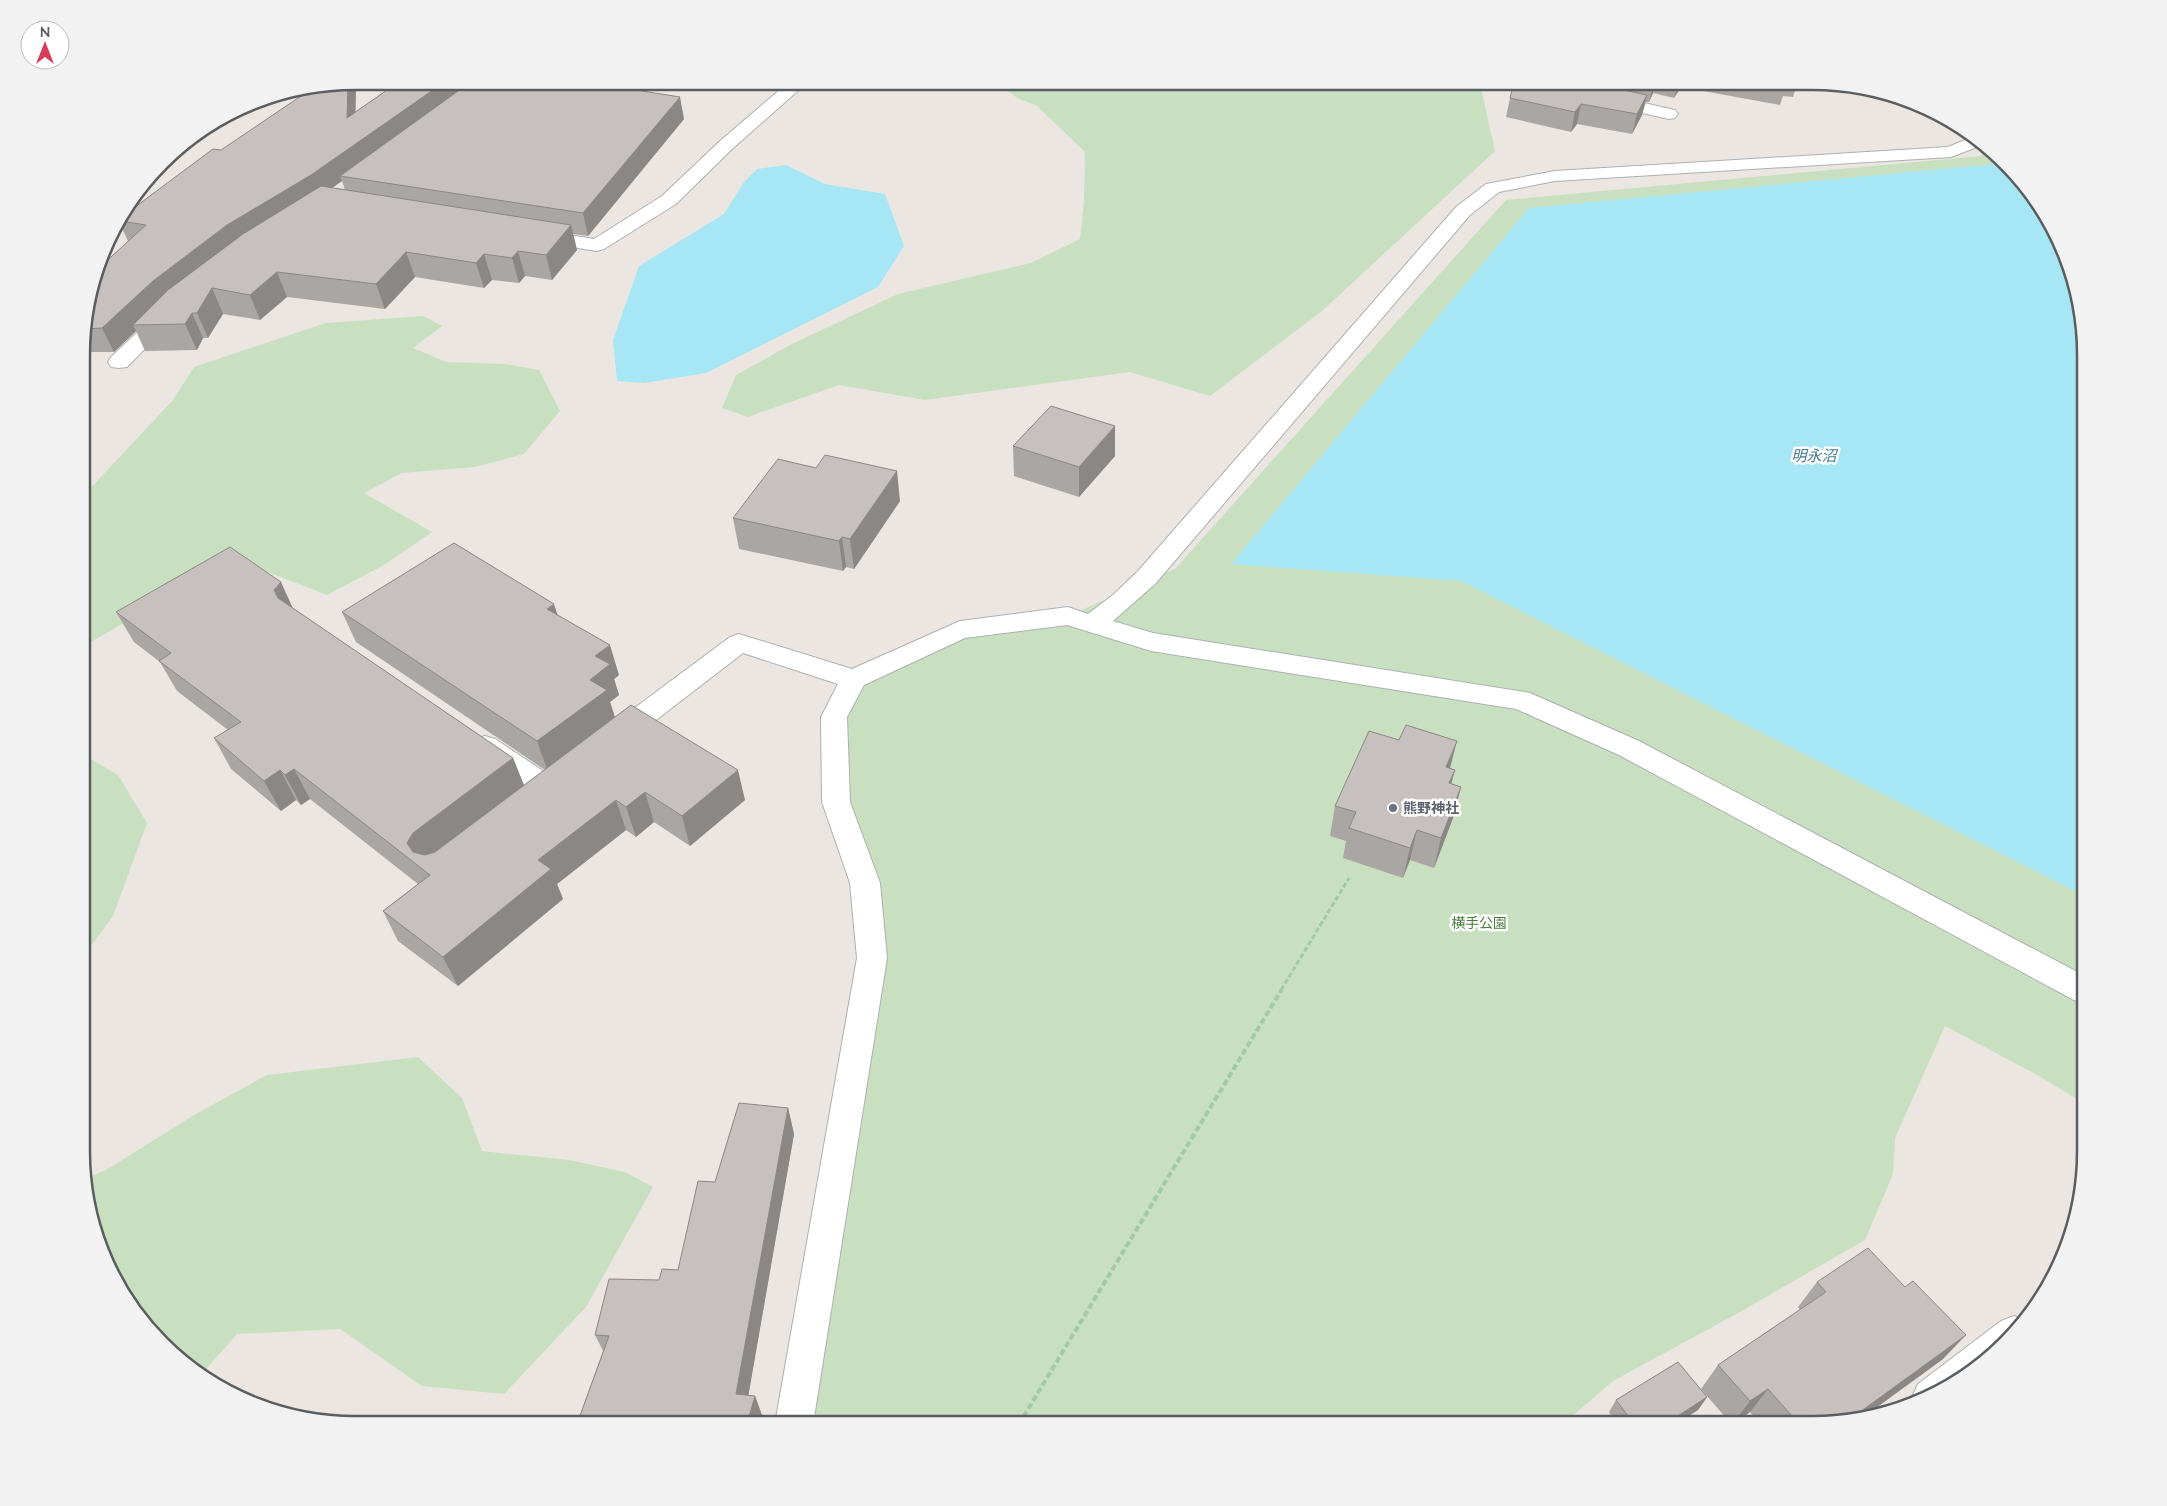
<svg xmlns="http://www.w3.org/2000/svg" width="2167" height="1506" viewBox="0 0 2167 1506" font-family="Mulish,'Noto Sans JP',sans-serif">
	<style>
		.green { fill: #c8e0c0 }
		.water { fill: #a7e7f5 }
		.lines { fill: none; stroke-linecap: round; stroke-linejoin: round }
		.minor-casing { stroke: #adb0b2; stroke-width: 2 }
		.path-far1 { stroke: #a2cba2; stroke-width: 3; stroke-dasharray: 5 2.5; stroke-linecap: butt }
		.path { stroke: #a2cba2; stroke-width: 4; stroke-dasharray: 6 3; stroke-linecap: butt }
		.minor { fill: #fff; fill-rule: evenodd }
		.wall { fill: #aaa6a3; fill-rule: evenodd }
		.shaded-wall { fill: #8b8785 }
		.building { fill: #c6c1be; stroke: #8b8785 }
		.worship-dot { fill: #6b7280; stroke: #fff; stroke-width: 2 }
		.labels { text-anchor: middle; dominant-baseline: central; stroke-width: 5; stroke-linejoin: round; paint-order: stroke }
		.worship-label { font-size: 14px; font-weight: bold; fill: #5b616d; stroke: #fff; text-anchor: start }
		.park-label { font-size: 14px; fill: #4a7c3d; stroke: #fff }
		.water-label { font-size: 15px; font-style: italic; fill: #3f788b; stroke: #fff }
		.rim { fill: none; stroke: #5a5e60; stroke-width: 2.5 }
	</style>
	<rect width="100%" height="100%" fill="#ebe6e1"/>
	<g class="green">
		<path d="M996 81 1470 82 1482 92 1495 151 1322 311 1210 396 1130 372 925 400 839 385 748 417 722 408 736 375 792 344 898 294 1031 263 1080 239 1084 201 1085 152 1037 106 1017 98Z"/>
		<path d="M1986 145 2018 175 2057 234 2085 338V1104L2039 1076 1945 1026 1895 1138 1893 1174 1865 1240 1740 1312 1613 1381 1562 1425 794 1424 872 958 834 717 854 679 960 630 1068 616 1175 569 1506 200 1981 156Z"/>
		<path d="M423 316 442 326 413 348 446 362 505 364 539 370 560 411 524 454 475 467 402 473 364 493 432 532 384 565 327 595 234 559 84 646V495L173 400 194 367 326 323Z"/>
		<path d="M84 755 118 775 147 823 113 916 84 955Z"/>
		<path d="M418 1057 462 1098 482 1151 569 1160 625 1172 653 1187 586 1307 504 1394 422 1386 340 1329 237 1334 201 1375 189 1368 118 1288 84 1186V1179L106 1170 194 1115 267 1075Z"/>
	</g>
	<g class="water">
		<path d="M2005 163 2018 175 2057 234 2085 338V896L1461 581 1231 564 1529 208Z"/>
		<path d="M786 165 825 184 885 194 904 246 878 287 706 373 644 383 617 381 613 340 639 266 724 214 744 182 757 169Z"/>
	</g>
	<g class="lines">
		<g class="minor-casing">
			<g id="minor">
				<path d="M790 81H809L732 149 676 204 604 249 597 251 539 242 532 240 529 236 532 232 539 230 594 239 662 196 720 141Z"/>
				<path d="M1608 95 1675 110 1678 114 1675 118 1669 119 1602 104 1599 100 1602 96Z"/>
				<path d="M1975 136 1985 144 1951 157 1555 181 1499 192 1470 215 1156 583 1113 621 1153 633 1530 693 1639 741 2085 976V1004L2074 1000 1619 755 1516 709 1151 651 1067 625 965 638 864 685 847 717 850 802 880 883 887 958 813 1424H775L857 958 850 883 822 802 821 717 838 684 743 653 625 744 615 747 605 744 601 737 605 730 730 637 739 634 852 669 960 621 1068 607 1088 614 1113 595 1138 571 1456 207 1486 184 1555 171 1948 147Z"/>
				<path d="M167 309 174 311 177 315 174 319 127 367 119 368 111 367 108 362 111 357 160 311Z"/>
				<path d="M485 736 495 739 558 781 562 788 558 795 548 798 538 795 475 753 471 746 475 739Z"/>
				<path d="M2014 1316 2026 1321 1992 1357 1933 1396 1915 1403 1912 1397 1918 1384 2001 1321Z"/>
			</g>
		</g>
		<path class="path-far1" d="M1281 990 1349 878"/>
		<path class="path" d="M1019 1424 1282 989"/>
		<use href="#minor" class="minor"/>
	</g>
	<g class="wall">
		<path d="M400 81H603L599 85 684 119 588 236 573 234 577 250 552 280 525 276 519 283 492 280 484 288 415 277 385 309 287 297 260 320 223 314 208 338H203L197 350 145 351 136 331 114 352H84V320L128 241 119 222 123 216 221 150 356 86 355 112ZM342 181 345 190 332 188Z"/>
		<path d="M1514 82H1798L1793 97 1783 96 1780 105 1681 87 1674 98 1653 93 1649 102H1646L1642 115 1632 134 1577 124 1571 132 1506 117 1510 98Z"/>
		<path d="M1013 446 1115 456 1079 497 1014 476Z"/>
		<path d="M900 501 854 569 846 567 843 571 739 549 733 518Z"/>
		<path d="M293 609 513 758 524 785 545 770 356 642 342 612 558 615 619 675 614 679 619 695 610 702 615 717 745 800 690 846 654 822 636 837 626 830 557 884 563 899 458 986 398 941 383 911 418 884 310 799 301 805 296 800 281 811 231 769 214 738 228 730 177 691 160 662 134 642 116 612Z"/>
		<path d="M1450 769 1451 784 1461 787 1453 818 1434 868 1410 860 1403 878 1343 858 1346 841 1330 836 1335 806Z"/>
		<path d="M788 1108 794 1134 748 1395 755 1396 763 1418 761 1424H577L603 1351 595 1335 659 1280 678 1270 715 1182Z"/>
		<path d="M1817 1282 1943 1359 1862 1418 1812 1425H1760L1750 1412 1732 1425 1701 1389 1718 1365 1800 1310 1798 1307Z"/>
		<path d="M1707 1397 1698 1410 1674 1425H1618L1609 1412 1616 1400Z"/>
	</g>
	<g class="shaded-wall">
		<path d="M354 81 356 86 355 140 347 118 348 83Z"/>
		<path d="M446 81H483L340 176 342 181 133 325 136 331 114 352 102 328 153 281 227 225Z"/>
		<path d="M571 81H603L576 102Z"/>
		<path d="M1654 82H1656L1653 93 1649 102Z"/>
		<path d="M1679 82H1682L1681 87 1674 98Z"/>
		<path d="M1647 95 1642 115 1632 134 1637 114Z"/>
		<path d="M680 97 684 119 588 236 583 213Z"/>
		<path d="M1581 104 1577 124 1571 132 1575 112Z"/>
		<path d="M571 225 577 250 552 280 546 255Z"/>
		<path d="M518 251 525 276 519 283 512 258Z"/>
		<path d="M406 252 415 277 385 309 376 284Z"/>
		<path d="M484 254 492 280 484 288 476 263Z"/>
		<path d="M277 272 287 297 260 320 250 295Z"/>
		<path d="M212 288 223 314 208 338 197 313Z"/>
		<path d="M192 313 203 338 197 350 185 324Z"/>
		<path d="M1115 426V456L1079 497V467Z"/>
		<path d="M897 471 900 501 854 569 850 539Z"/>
		<path d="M842 537 846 567 843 571 839 541Z"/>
		<path d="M281 582 295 613 288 620 274 590Z"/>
		<path d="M554 604 564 634 547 609Z"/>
		<path d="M610 645 619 675 614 679 619 695 610 702 616 721 548 772 537 741 590 680 595 656Z"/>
		<path d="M1457 741 1449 772 1446 767Z"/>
		<path d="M513 758 525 788 423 870 407 843 413 833Z"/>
		<path d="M294 769 310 799 301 805 285 775Z"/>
		<path d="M280 770 296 800 281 811 264 781Z"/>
		<path d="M738 770 745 800 690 846 682 816Z"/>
		<path d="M1455 770 1447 800 1449 783Z"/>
		<path d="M1461 787 1453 818 1434 868 1441 838Z"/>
		<path d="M645 792 654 822 636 837 626 807Z"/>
		<path d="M616 800 626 830 557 884 563 899 458 986 443 957 538 860Z"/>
		<path d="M1417 830 1410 860 1403 878 1410 848Z"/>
		<path d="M788 1108 794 1134 745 1415 736 1394Z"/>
		<path d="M1966 1335 1943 1359 1862 1418 1849 1420Z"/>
		<path d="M1768 1389 1750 1412 1732 1425 1750 1401Z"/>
		<path d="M755 1396 763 1418 761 1424H747Z"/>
		<path d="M1707 1397 1698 1410 1674 1425H1664Z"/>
	</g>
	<g class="building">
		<path d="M400 81H446L311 175 227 225 153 281 102 328 84 329V320L100 267 146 225 120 221 123 216 213 149 221 150 310 90 348 83 347 118Z"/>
		<path d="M472 81H579L680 97 583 213 340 176Z"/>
		<path d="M1514 82H1585L1647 95 1637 114 1581 104 1575 112 1510 98Z"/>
		<path d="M1765 82H1788L1786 85Z"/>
		<path d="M321 186 571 225 546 255 518 251 512 258 484 254 476 263 406 252 376 284 277 272 250 295 212 288 197 313H192L185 324 133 325 168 290 243 234Z"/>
		<path d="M1051 406 1115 426 1079 467 1013 446Z"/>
		<path d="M825 455 897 471 850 539 842 537 839 541 733 518 778 459 816 468Z"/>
		<path d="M454 543 554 604 547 609 610 645 595 656 610 664 590 680 607 690 537 741 342 612Z"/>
		<path d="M230 547 281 582 274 590 278 598 513 758 413 833 407 843 413 852 425 855 435 852 631 705 738 770 682 816 645 792 626 807 616 800 538 860 551 869 443 957 383 911 430 875 294 769 285 775 280 770 264 781 214 738 241 722 159 661 171 653 116 612Z"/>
		<path d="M1406 725 1457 741 1446 767 1455 770 1449 783 1461 787 1441 838 1417 830 1410 848 1349 828 1356 812 1335 806 1369 731 1399 740Z"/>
		<path d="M739 1103 788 1108 736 1394 755 1396 747 1424H577L609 1336 595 1335 609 1279 659 1280 662 1269 678 1270 698 1181 715 1182Z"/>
		<path d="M1868 1248 1905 1287 1913 1281 1966 1335 1849 1420 1812 1425H1800L1768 1389 1750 1401 1718 1365 1826 1292 1817 1282Z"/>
		<path d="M1678 1362 1707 1397 1664 1425H1635L1616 1400Z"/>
	</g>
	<circle class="worship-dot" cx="1393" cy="808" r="5"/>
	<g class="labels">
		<g class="worship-label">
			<text x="1403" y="808">熊野神社</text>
		</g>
		<g class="park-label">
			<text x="1479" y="923">横手公園</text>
		</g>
		<g class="water-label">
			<text x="1814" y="455">明永沼</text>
		</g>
	</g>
	<path d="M0 0H2167V1506H0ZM355 90H1812A265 265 0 0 1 2077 355V1151A265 265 0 0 1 1812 1416H355A265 265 0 0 1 90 1151V355A265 265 0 0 1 355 90Z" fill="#f2f2f2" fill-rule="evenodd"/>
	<path class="rim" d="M355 90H1812A265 265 0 0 1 2077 355V1151A265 265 0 0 1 1812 1416H355A265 265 0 0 1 90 1151V355A265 265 0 0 1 355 90Z"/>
	<g transform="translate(45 45)"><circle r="24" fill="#ffffff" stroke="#bdbfbf"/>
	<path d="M0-4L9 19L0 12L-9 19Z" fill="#d53d58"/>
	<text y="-8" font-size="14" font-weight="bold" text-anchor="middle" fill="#5a5e60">N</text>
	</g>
</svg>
